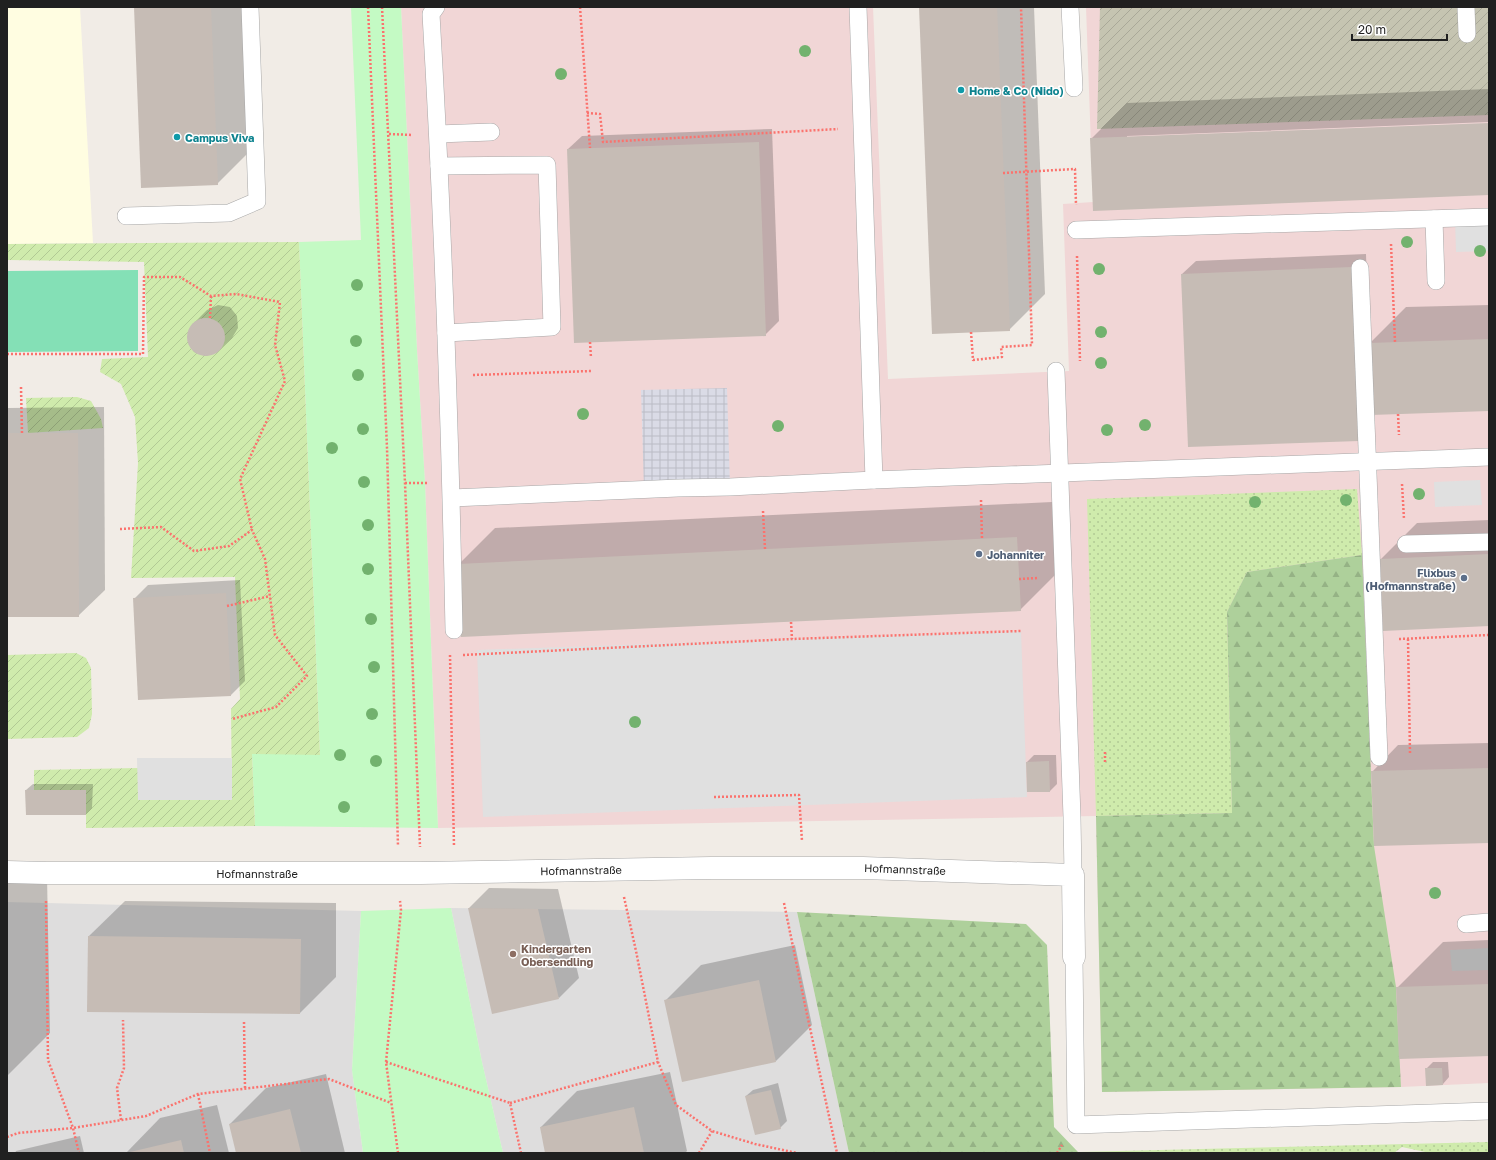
<svg xmlns="http://www.w3.org/2000/svg" width="1496" height="1160" viewBox="0 0 1496 1160" font-family="'Golos Text',sans-serif">
	<style>
		.residential { fill: #dedddd }
		.commercial { fill: #f1d6d6 }
		.education { fill: #fffde1 }
		.construction { fill: url(#construction-furrows) }
		.grass { fill: url(#grass-dots) }
		.forest { fill: url(#forest-firs) }
		.park { fill: #c4fac4 }
		.garden { fill: url(#garden-furrows) }
		.pitch { fill: #84e0b6 }
		.parking { fill: #e0e0e0 }
		.plaza { fill: url(#plaza-grid) }
		.shadow { fill: #0003 }
		.building { fill: #c6bcb5 }
		.lines { fill: none; stroke-linecap: round; stroke-linejoin: round }
		.lane-casing { stroke: #a7a7a7; stroke-width: 18 }
		.street-casing { stroke: #a7a7a7; stroke-width: 23 }
		.path { stroke: #fb726d; stroke-width: 2.5; stroke-dasharray: 2 2; stroke-linecap: butt }
		.lane { stroke: #fff; stroke-width: 17 }
		.street { stroke: #fff; stroke-width: 22 }
		.tree { fill: #72b26e }
		.culture-dot { fill: #0f9aa8; stroke: #fff; stroke-width: 1.5 }
		.service-dot { fill: #5c6f8a; stroke: #fff; stroke-width: 1.5 }
		.education-dot { fill: #8d6e63; stroke: #fff; stroke-width: 1.5 }
		.labels { text-anchor: middle; dominant-baseline: central; stroke-width: 3; stroke-linejoin: round; paint-order: stroke }
		.culture-label { font-size: 11px; font-weight: bold; fill: #0d838f; stroke: #fff; text-anchor: start }
		.service-label { font-size: 11px; font-weight: bold; fill: #4e5e75; stroke: #fff; text-anchor: start }
		.street-label { font-size: 11px; fill: #202020; stroke: #fff }
		.education-label { font-size: 11px; font-weight: bold; fill: #785e54; stroke: #fff; text-anchor: start }
	</style>
	<defs>
		<pattern id="construction-furrows" width="10" height="10" patternUnits="userSpaceOnUse"><rect width="10" height="10" fill="#c5c4b1"/><path d="M-1 1l2-2M0 10L10 0M9 11l2-2" fill="none" stroke="#a9a898"/></pattern>
		<pattern id="grass-dots" width="8" height="8" patternUnits="userSpaceOnUse"><rect width="8" height="8" fill="#cfebac"/><path d="M2 2h.1M6 6h.1" fill="none" stroke="#b1c994" stroke-width="1.8" stroke-linecap="round"/></pattern>
		<pattern id="forest-firs" width="22" height="20" patternUnits="userSpaceOnUse"><rect width="22" height="20" fill="#aed09b"/><path d="M5 1l3.5 6h-7zM16 11l3.5 6h-7z" fill="#95b285"/></pattern>
		<pattern id="garden-furrows" width="10" height="10" patternUnits="userSpaceOnUse"><rect width="10" height="10" fill="#cfebac"/><path d="M-1 1l2-2M0 10L10 0M9 11l2-2" fill="none" stroke="#b1c994"/></pattern>
		<pattern id="plaza-grid" width="8" height="8" patternUnits="userSpaceOnUse"><rect width="8" height="8" fill="#dadbe6"/><path d="M0 4h8M4 0v8" fill="none" stroke="#bbbcc5"/></pattern>
	</defs>
	<rect width="100%" height="100%" fill="#f1ece6"/>
	<g class="residential">
		<path d="M7 902 361 911 352 1070 363 1153H7Z"/>
		<path d="M451 908 797 912 849 1153H503L482 1062Z"/>
	</g>
	<path class="commercial" d="M401 7H873L888 379 1069 371 1063 204 1093 202 1086 7H1489V1083L1401 1087 1102 1092 1096 816 438 828 425 483 417 350Z"/>
	<path class="education" d="M7 7H80L93 243 7 244Z"/>
	<path class="construction" d="M1100 7H1489V115L1097 129Z"/>
	<g class="grass">
		<path d="M1357 489 1362 555 1247 572 1227 612 1232 813 1096 816 1087 499Z"/>
		<path d="M1489 1142V1153H1430L1402 1147 1394 1153H1087L1078 1152Z"/>
	</g>
	<g class="forest">
		<path d="M1362 555 1374 846 1396 987 1401 1087 1102 1092 1096 816 1232 813 1227 612 1247 572Z"/>
		<path d="M797 912 1026 924 1047 945 1054 1127 1078 1152 1087 1153H849Z"/>
	</g>
	<g class="park">
		<path d="M351 7H401L417 350 425 483 438 828 255 826 252 754H320L299 242 361 240Z"/>
		<path d="M451 908 482 1062 503 1153H363L352 1070 361 911Z"/>
	</g>
	<g class="garden">
		<path d="M299 242 320 755 252 754 255 826 86 828V790H34V770L138 768V800H232L231 709 240 699 235 577 131 578 138 463 135 417 121 384 100 372 102 359 148 357 144 262 7 260V244Z"/>
		<path d="M77 397 91 401 101 419 103 428 28 433 26 398Z"/>
		<path d="M76 653 86 658 91 668 92 714 89 728 77 737 7 739V655Z"/>
	</g>
	<path class="pitch" d="M138 270V351L7 352V271Z"/>
	<g class="parking">
		<path d="M1489 217V251L1456 252 1455 219Z"/>
		<path d="M1480 480 1482 505 1435 507 1434 482Z"/>
		<path d="M1021 631 1027 797 483 817 477 650Z"/>
		<path d="M137 758H232V800H138Z"/>
		<path d="M1489 948V970L1452 971 1450 950Z"/>
	</g>
	<path class="plaza" d="M727 388 730 487 644 490 641 390Z"/>
	<g class="shadow">
		<path d="M135 7H258L263 138 217 184Z"/>
		<path d="M920 7H1034L1045 294 1009 330Z"/>
		<path d="M1489 89V122L1127 136V138L1489 124V194L1091 139 1127 103Z"/>
		<path d="M772 129 779 321 765 335 568 149 582 136Z"/>
		<path d="M1366 254 1369 344 1406 307 1489 305V410L1372 414 1182 274 1196 261Z"/>
		<path d="M218 305 230 307 237 316 238 328 232 338 217 352 206 356 194 352 188 341V335L193 324 207 310Z"/>
		<path d="M104 407 105 590 78 616H7V408Z"/>
		<path d="M1052 502 1056 574 1020 610 459 564 495 528Z"/>
		<path d="M1489 520V625L1381 559 1417 523Z"/>
		<path d="M240 580 245 681 231 695 139 699 134 599 148 585Z"/>
		<path d="M1489 743V842L1372 772 1398 745Z"/>
		<path d="M1034 755H1056L1057 784 1050 791H1028L1027 762Z"/>
		<path d="M33 784H93L92 808 86 814 26 790Z"/>
		<path d="M47 876 50 1033 7 1076V877Z"/>
		<path d="M489 888 558 889 579 978 559 998 469 908Z"/>
		<path d="M125 901 336 903V977L300 1013 89 936Z"/>
		<path d="M1489 940V1055L1397 988 1443 942Z"/>
		<path d="M795 945 812 1025 776 1061 665 1001 701 965Z"/>
		<path d="M1433 1062H1448L1449 1077 1443 1084 1426 1069Z"/>
		<path d="M670 1072 687 1151 685 1153H546L541 1127 577 1091Z"/>
		<path d="M326 1074 345 1153H237L230 1124 266 1088Z"/>
		<path d="M778 1083 787 1121 780 1128 746 1096 753 1090Z"/>
		<path d="M217 1105 229 1153H126L160 1118Z"/>
		<path d="M80 1136 84 1153H15L16 1151Z"/>
		<path d="M1430 1152V1153H1413Z"/>
	</g>
	<g class="building">
		<path d="M134 7H211L218 185 141 188Z"/>
		<path d="M919 7H997L1010 331 932 334Z"/>
		<path d="M1489 123V195L1093 211 1090 138Z"/>
		<path d="M759 142 766 336 574 343 567 149Z"/>
		<path d="M1352 267 1359 441 1188 447 1181 274Z"/>
		<circle cx="206" cy="337" r="19"/>
		<path d="M1489 339V411L1371 415 1369 343Z"/>
		<path d="M7 433H78L79 617H7Z"/>
		<path d="M1017 537 1021 611 461 637 458 564Z"/>
		<path d="M1489 554V626L1383 631 1380 559Z"/>
		<path d="M226 593 231 696 138 700 133 598Z"/>
		<path d="M1049 761 1050 792H1027L1026 762Z"/>
		<path d="M1489 768V843L1374 846 1371 771Z"/>
		<path d="M25 790H86V815H26Z"/>
		<path d="M468 908 538 909 559 999 492 1014Z"/>
		<path d="M88 936 301 939 300 1014 87 1012Z"/>
		<path d="M759 980 776 1062 682 1082 664 1000Z"/>
		<path d="M1489 984V1056L1399 1059 1396 987Z"/>
		<path d="M1425 1068H1442L1443 1085 1426 1086Z"/>
		<path d="M771 1090 781 1129 755 1135 745 1096Z"/>
		<path d="M634 1107 644 1153H545L540 1127Z"/>
		<path d="M290 1109 301 1153H236L229 1124Z"/>
		<path d="M181 1140 184 1153H130V1152Z"/>
	</g>
	<g class="lines">
		<g class="lane-casing">
			<g id="lane">
				<path d="M436 7 431 14C443 219 450 425 454 630"/>
				<path d="M858 7 874 480"/>
				<path d="M1070 7 1074 88"/>
				<path d="M1466 7 1467 34"/>
				<path d="M438 134 491 132"/>
				<path d="M439 166 547 165 552 327 446 333"/>
				<path d="M126 216 229 213 257 201 250 7"/>
				<path d="M1434 219 1436 281"/>
				<path d="M1076 230 1489 217"/>
				<path d="M1360 268 1379 757"/>
				<path d="M1056 371 1072 817 1073 875"/>
				<path d="M452 498 678 488 730 487 874 480 1489 457"/>
				<path d="M1406 544 1489 542"/>
				<path d="M1466 924 1489 922"/>
				<path d="M1074 957 1076 1125 1489 1111"/>
			</g>
		</g>
		<g class="street-casing">
			<path id="street" d="M7 872 46 873H421L711 868H863L1073 875 1074 957"/>
		</g>
		<g class="path">
			<path d="M368 7 387 448 398 846"/>
			<path d="M382 7 405 483 420 847"/>
			<path d="M580 7 590 148"/>
			<path d="M587 113 600 114 603 142 838 129"/>
			<path d="M389 134 412 135"/>
			<path d="M1003 173 1075 169 1076 205"/>
			<path d="M1391 244 1395 342"/>
			<path d="M1077 256 1080 361"/>
			<path d="M210 318 211 296"/>
			<path d="M971 332 973 360 1002 357 1001 347 1032 345 1021 7"/>
			<path d="M590 342 591 358"/>
			<path d="M7 354H143L144 277H180L211 296 236 294 280 302 275 345 285 381 240 479 252 530"/>
			<path d="M473 375 592 371"/>
			<path d="M21 387 22 433"/>
			<path d="M1398 414 1399 435"/>
			<path d="M405 483H427"/>
			<path d="M1402 484 1404 519"/>
			<path d="M981 500 982 539"/>
			<path d="M763 511 765 549"/>
			<path d="M120 529 161 527 194 551 229 546 252 530 265 559 275 635 307 676 276 707 232 719"/>
			<path d="M1019 579 1038 578"/>
			<path d="M227 606 270 596"/>
			<path d="M791 622 792 639"/>
			<path d="M1399 639 1489 635"/>
			<path d="M1408 639 1410 753"/>
			<path d="M450 655 454 846"/>
			<path d="M463 655 792 639 1021 631"/>
			<path d="M1105 752V762"/>
			<path d="M714 797 799 795 802 841"/>
			<path d="M624 897 636 951 658 1062 676 1105 712 1131 755 1144 797 1153"/>
			<path d="M46 901 48 1060 73 1128 79 1153"/>
			<path d="M784 903 805 1005 837 1153"/>
			<path d="M244 1022 245 1088"/>
			<path d="M386 1062 510 1103 521 1153"/>
			<path d="M198 1094 210 1153"/>
			<path d="M510 1103 658 1062"/>
			<path d="M121 1120 117 1088 124 1068 123 1020"/>
			<path d="M7 1137 18 1133 73 1128 146 1116 198 1094 329 1079 391 1103"/>
			<path d="M398 1153 386 1062 401 910 400 901"/>
			<path d="M699 1153 712 1131"/>
			<path d="M1057 1153 1062 1145"/>
		</g>
		<use href="#lane" class="lane"/>
		<use href="#street" class="street"/>
	</g>
	<g class="tree">
		<circle cx="805" cy="51" r="6"/>
		<circle cx="561" cy="74" r="6"/>
		<circle cx="1407" cy="242" r="6"/>
		<circle cx="1480" cy="251" r="6"/>
		<circle cx="1099" cy="269" r="6"/>
		<circle cx="357" cy="285" r="6"/>
		<circle cx="1101" cy="332" r="6"/>
		<circle cx="356" cy="341" r="6"/>
		<circle cx="1101" cy="363" r="6"/>
		<circle cx="358" cy="375" r="6"/>
		<circle cx="583" cy="414" r="6"/>
		<circle cx="1145" cy="425" r="6"/>
		<circle cx="778" cy="426" r="6"/>
		<circle cx="363" cy="429" r="6"/>
		<circle cx="1107" cy="430" r="6"/>
		<circle cx="332" cy="448" r="6"/>
		<circle cx="364" cy="482" r="6"/>
		<circle cx="1419" cy="494" r="6"/>
		<circle cx="1346" cy="500" r="6"/>
		<circle cx="1255" cy="502" r="6"/>
		<circle cx="368" cy="525" r="6"/>
		<circle cx="368" cy="569" r="6"/>
		<circle cx="371" cy="619" r="6"/>
		<circle cx="374" cy="667" r="6"/>
		<circle cx="372" cy="714" r="6"/>
		<circle cx="635" cy="722" r="6"/>
		<circle cx="340" cy="755" r="6"/>
		<circle cx="376" cy="761" r="6"/>
		<circle cx="344" cy="807" r="6"/>
		<circle cx="1435" cy="893" r="6"/>
	</g>
	<g class="culture-dot">
		<circle cx="961" cy="90" r="4"/>
		<circle cx="177" cy="137" r="4"/>
	</g>
	<g class="service-dot">
		<circle cx="979" cy="554" r="4"/>
		<circle cx="1464" cy="578" r="4"/>
	</g>
	<circle class="education-dot" cx="513" cy="954" r="4"/>
	<g class="labels">
		<g class="culture-label">
			<text x="969" y="90">Home &amp; Co (Nido)</text>
			<text x="185" y="137">Campus Viva</text>
		</g>
		<g class="service-label">
			<text x="987" y="554">Johanniter</text>
			<text x="1456" y="572" text-anchor="end">Flixbus<tspan x="1456" dy="13">(Hofmannstraße)</tspan></text>
		</g>
		<g class="street-label">
			<text transform="translate(905 869) rotate(2)">Hofmannstraße</text>
			<text transform="translate(581 870) rotate(-1)">Hofmannstraße</text>
			<text x="257" y="873">Hofmannstraße</text>
		</g>
		<g class="education-label">
			<text x="521" y="948">Kindergarten<tspan x="521" dy="13">Obersendling</tspan></text>
		</g>
	</g>
	<rect width="1496" height="1160" fill="none" stroke="#202020" stroke-width="16"/>
	<path d="M1352 34v6h95v-6" fill="none" stroke="#202020" stroke-width="2"/>
	<text x="1358" y="34" font-size="12" fill="#202020" stroke="#ffffff" stroke-width="3" paint-order="stroke">20 m</text>
</svg>
